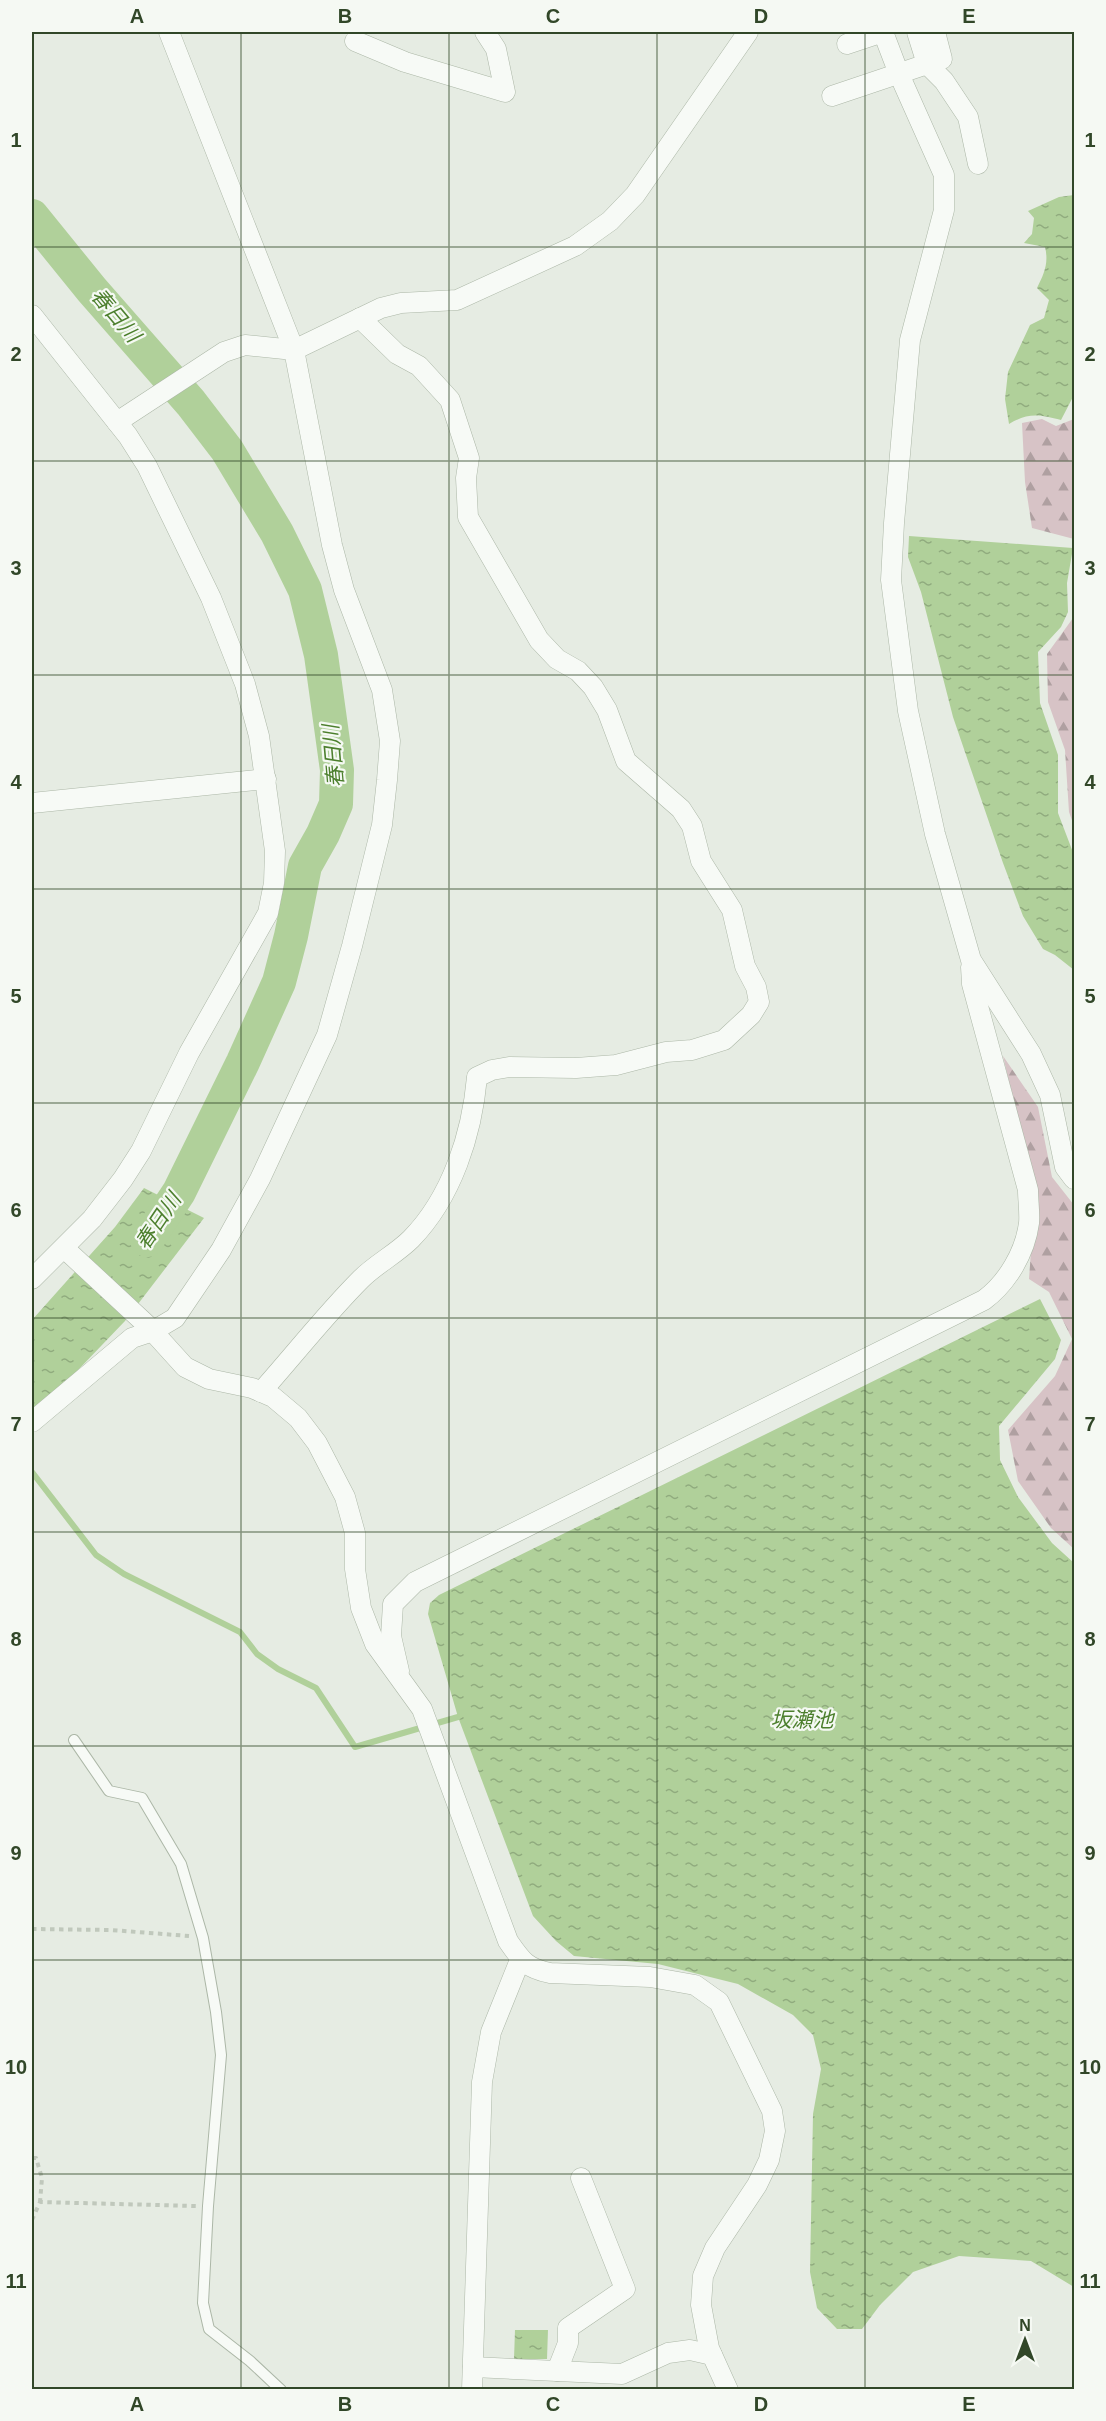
<svg xmlns="http://www.w3.org/2000/svg" width="1106" height="2421" viewBox="0 0 1106 2421" font-family="Helvetica,'Noto Sans JP',sans-serif">
	<style>
		.forest { fill: url(#forest-firs) }
		.water { fill: url(#water-ripples) }
		.lines { fill: none; stroke-linecap: round; stroke-linejoin: round }
		.stream { stroke: #b0d09a; stroke-width: 6 }
		.river { stroke: #b0d09a; stroke-width: 34 }
		.service-casing { stroke: #acb7a7; stroke-width: 12 }
		.minor-casing { stroke: #acb7a7; stroke-width: 21 }
		.path { stroke: #c0c8bc; stroke-width: 4; stroke-dasharray: 4.5 4.5; stroke-linecap: butt }
		.service { stroke: #f7faf6; stroke-width: 10 }
		.minor { stroke: #f7faf6; stroke-width: 20 }
		.grid { fill: none; stroke: #314728; stroke-width: 1.5; stroke-opacity: 0.55 }
		.labels { text-anchor: middle; dominant-baseline: central; stroke-width: 4.5; stroke-linejoin: round; paint-order: stroke }
		.water-label { font-size: 21px; font-style: italic; fill: #4c7f2d; stroke: #f5f9f3 }
		.neatline { fill: none; stroke: #314728; stroke-width: 2 }
		.grid-label { font-size: 20px; text-anchor: middle; font-weight: bold; fill: #314728 }
	</style>
	<defs>
		<pattern id="forest-firs" width="22" height="20" patternUnits="userSpaceOnUse" patternTransform="scale(1.5)"><rect width="22" height="20" fill="#d7c3c6"/><path d="M5 1l3.5 6h-7zM16 11l3.5 6h-7z" fill="#afa0a1"/></pattern>
		<pattern id="water-ripples" width="26" height="14" patternUnits="userSpaceOnUse" patternTransform="scale(1.5)"><rect width="26" height="14" fill="#b0d09a"/><path d="M2 4q2-2 4 0t4 0M15 11q2-2 4 0t4 0" fill="none" stroke="#90ab7e"/></pattern>
	</defs>
	<rect width="100%" height="100%" fill="#e6ece3"/>
	<g class="forest">
		<path d="M1042 419 1056 426 1074 419V539L1032 528 1025 482 1022 423Z"/>
		<path d="M1074 564V826L1069 812 1065 750 1048 702 1047 654 1073 618Z"/>
		<path d="M1003 1056 1038 1107 1052 1177 1074 1205V1549L1051 1528 1018 1481 1008 1430 1055 1376 1072 1339 1049 1292 1029 1279 1035 1195Z"/>
	</g>
	<g class="water">
		<path d="M1074 195V395L1061 420C1040 415 1029 412 1009 424L1005 399 1008 372 1030 325 1044 318 1049 300 1037 288C1044 274 1049 263 1045 247L1024 243 1032 234 1034 218 1028 211 1059 197Z"/>
		<path d="M909 536 1073 548 1067 583 1068 612 1061 627 1038 652 1040 703 1058 755V813L1074 855V970L1055 955 1043 949 1023 916 1003 863 953 717 921 592 908 557Z"/>
		<path d="M144 1188 204 1218 125 1321 32 1418V1320L115 1227Z"/>
		<path d="M1040 1299 1061 1340 1055 1359 999 1426 1000 1460 1018 1497 1052 1543 1074 1563V2287L1031 2261 959 2256 913 2272 880 2305 862 2329H837L817 2308 810 2272 813 2114 821 2069 813 2035 793 2015 738 1984 658 1964 574 1956 556 1941 533 1916 458 1717 428 1614 430 1603 439 1595Z"/>
		<path d="M515 2330H548L547 2359H514Z"/>
	</g>
	<g class="lines">
		<path class="stream" d="M32 1472 96 1555 124 1574 240 1632 257 1654 278 1669 316 1688 355 1747 458 1717"/>
		<path class="river" d="M32 216 92 290 191 403 227 450 277 533 305 590 321 655 337 770 336 804 323 834 305 866 291 936 279 982 243 1062 179 1192 147 1240"/>
		<g class="service-casing">
			<path id="service" d="M74 1740 109 1791 142 1798 181 1864 203 1938 216 2012 221 2055 208 2206 203 2303 209 2329 250 2361 281 2390"/>
		</g>
		<g class="minor-casing">
			<g id="minor">
				<path d="M883 32 899 74 944 175V210L910 340 894 523 891 580 908 711 935 834 971 960 1031 1054 1050 1095 1065 1167 1074 1179"/>
				<path d="M917 32 927 64 944 81 968 117 978 164"/>
				<path d="M355 41 405 62 505 92 496 49 485 32"/>
				<path d="M847 44 883 32"/>
				<path d="M832 96 942 59 935 32"/>
				<path d="M32 315 128 436 147 466 211 598 245 684 259 736 275 851 274 883 268 913 189 1053 141 1151 123 1179 92 1219 32 1279"/>
				<path d="M117 422 224 352 245 345 294 350 381 308 401 303 457 300 575 246 610 221 635 195 748 32"/>
				<path d="M32 803 266 779"/>
				<path d="M64 1248 147 1325 185 1367 209 1379 252 1388 273 1397 298 1418 317 1443 345 1497 355 1533V1569L361 1608 375 1644 422 1709 508 1941C522 1961 526 1968 550 1973L650 1977 695 1985 719 2002 772 2111 775 2131 769 2160 757 2185 715 2248 703 2276 701 2305 709 2348 728 2390"/>
				<path d="M261 1392C294 1355 326 1314 361 1279 376 1264 396 1254 411 1239 452 1197 472 1134 477 1077L492 1070 509 1067 576 1068 616 1065 666 1052 692 1050 724 1040 751 1015 759 1002 756 987 745 966 732 910 701 861 692 826 681 809 626 761 607 710 593 687 578 671 557 659 539 640 468 517 466 478 469 458 450 400 419 366 397 354 360 318"/>
				<path d="M32 1422 132 1338 153 1331 175 1318 221 1250 260 1179 327 1035 352 946 382 825 387 780 390 741 382 690 344 590 332 545 294 350 169 32"/>
				<path d="M399 1671 391 1636 393 1604 415 1582 984 1300C1007 1283 1025 1253 1029 1223 1030 1213 1028 1201 1028 1190L972 984 971 967"/>
				<path d="M473 2367 622 2374 668 2353 690 2350 712 2355"/>
				<path d="M557 2371 568 2343V2328L625 2289 581 2178"/>
				<path d="M472 2390 482 2082 491 2032 520 1960"/>
			</g>
		</g>
		<g class="path">
			<path d="M32 1929 111 1930 189 1936"/>
			<path d="M32 2158H36L42 2178 40 2202"/>
			<path d="M32 2220 40 2202 196 2206"/>
		</g>
		<use href="#service" class="service"/>
		<use href="#minor" class="minor"/>
	</g>
	<path class="grid" d="M241 32V2390M449 32V2390M657 32V2390M865 32V2390M32 247H1074M32 461H1074M32 675H1074M32 889H1074M32 1103H1074M32 1318H1074M32 1532H1074M32 1746H1074M32 1960H1074M32 2174H1074"/>
	<g class="labels">
		<g class="water-label">
			<text transform="translate(116 315) rotate(50)">春日川</text>
			<text transform="translate(333 756) rotate(-95)">春日川</text>
			<text transform="translate(158 1221) rotate(-56)">春日川</text>
			<text x="802" y="1719">坂瀬池</text>
		</g>
	</g>
	<rect width="1106" height="2421" fill="none" stroke="#f5f9f3" stroke-width="66"/>
	<g transform="translate(1025 2340)" stroke="#f5f9f3" stroke-width="4.5" paint-order="stroke">
	<path d="M0-4.5L10 22L0 15L-10 22Z" fill="#314728"/>
	<text y="-9" font-size="16" font-weight="bold" text-anchor="middle" fill="#314728">N</text>
	</g>
	<rect x="33" y="33" width="1040" height="2355" class="neatline"/>
	<g class="grid-label">
		<text x="137" y="23">A</text>
		<text x="345" y="23">B</text>
		<text x="553" y="23">C</text>
		<text x="761" y="23">D</text>
		<text x="969" y="23">E</text>
		<text x="16" y="147">1</text>
		<text x="1090" y="147">1</text>
		<text x="16" y="361">2</text>
		<text x="1090" y="361">2</text>
		<text x="16" y="575">3</text>
		<text x="1090" y="575">3</text>
		<text x="16" y="789">4</text>
		<text x="1090" y="789">4</text>
		<text x="16" y="1003">5</text>
		<text x="1090" y="1003">5</text>
		<text x="16" y="1217">6</text>
		<text x="1090" y="1217">6</text>
		<text x="16" y="1431">7</text>
		<text x="1090" y="1431">7</text>
		<text x="16" y="1646">8</text>
		<text x="1090" y="1646">8</text>
		<text x="16" y="1860">9</text>
		<text x="1090" y="1860">9</text>
		<text x="16" y="2074">10</text>
		<text x="1090" y="2074">10</text>
		<text x="16" y="2288">11</text>
		<text x="1090" y="2288">11</text>
		<text x="137" y="2411">A</text>
		<text x="345" y="2411">B</text>
		<text x="553" y="2411">C</text>
		<text x="761" y="2411">D</text>
		<text x="969" y="2411">E</text>
	</g>
</svg>
